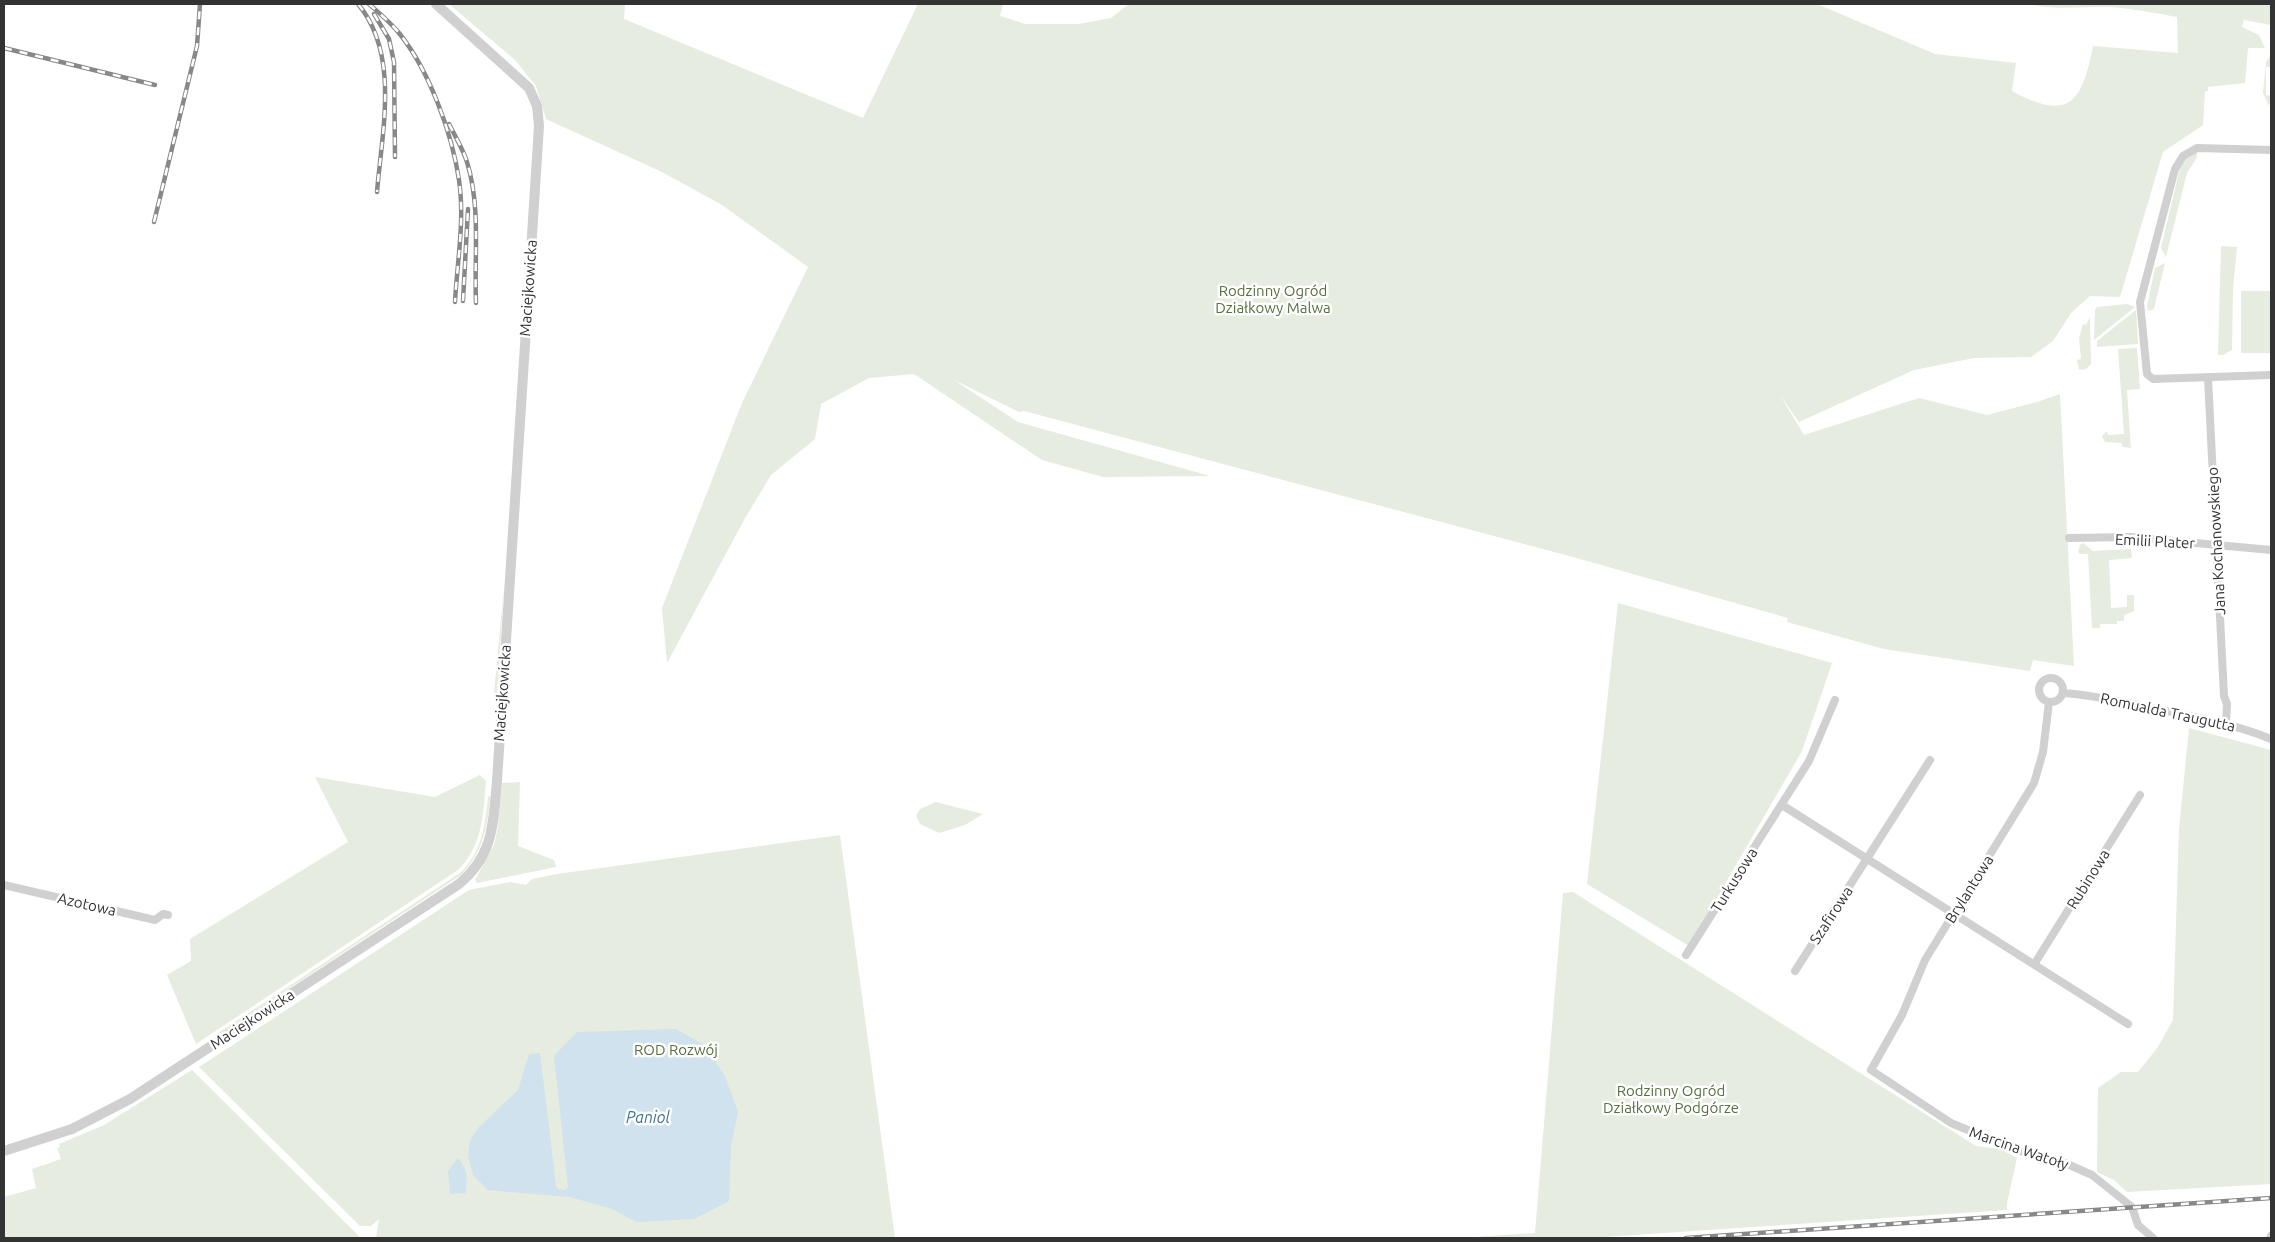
<svg xmlns="http://www.w3.org/2000/svg" width="2275" height="1242" viewBox="0 0 2275 1242" font-family="Ubuntu,sans-serif">
	<style>
		.green { fill: #e6ecdf }
		.water { fill: #cfe2ee }
		.lines { fill: none; stroke-linecap: round; stroke-linejoin: round }
		.minor { stroke: #d0d0d0; stroke-width: 8 }
		.tertiary { stroke: #d0d0d0; stroke-width: 10 }
		.rail-casing { stroke: #888; stroke-width: 4.5 }
		.rail { stroke: #fff; stroke-width: 2.5; stroke-dasharray: 8; stroke-linecap: butt }
		.labels { text-anchor: middle; dominant-baseline: central; stroke-width: 5; stroke-linejoin: round; paint-order: stroke }
		.street-label { font-size: 15px; fill: #333; stroke: #fff }
		.park-label { font-size: 15px; fill: #56703f; stroke: #fff }
		.water-label { font-size: 16px; font-style: italic; fill: #3f7597; stroke: #fff }
	</style>
	<rect width="100%" height="100%" fill="#fff"/>
	<g class="green">
		<path d="M449 4H625L624 19 863 118 918 4H1003L1000 16 1026 24H1079L1111 18 1129 4H1817L1935 54 2016 63 2012 91C2069 122 2082 103 2093 46L2178 53 2177 17C2155 13 2134 9 2111 7 2088 6 2051 11 2030 4H2271V25L2244 20 2242 27 2259 35 2265 48H2248L2245 83 2208 87V91H2205L2203 125 2163 152 2120 297 2090 296 2071 313 2053 341 2031 357 1974 358 1914 370 1799 422 1780 395 1804 435 1919 398 1987 415 2037 402 2060 394 2074 666 2033 660 2030 671 1884 649 1787 622 1788 618 1573 557 1024 411 1019 412 954 380 1018 422 1210 476 1103 477 1042 460 914 374 869 378 821 404 815 439 771 475 744 520 667 663 662 608 742 403 808 267 722 205 662 172 546 119 536 86 515 60Z"/>
		<path d="M2271 54V67H2266V95L2271 96 2269 106 2263 93 2266 62Z"/>
		<path d="M2197 152V157L2187 173 2166 257 2161 248 2180 168 2185 160Z"/>
		<path d="M2221 246 2237 247 2233 289 2232 350 2223 355H2218Z"/>
		<path d="M2165 263 2154 309 2148 311 2147 306 2155 268Z"/>
		<rect x="2241" y="291" width="30" height="62"/>
		<path d="M2127 304 2135 307 2094 340 2095 310 2097 307Z"/>
		<path d="M2136 310 2138 344 2097 347V341Z"/>
		<path d="M2090 317 2091 364 2086 369 2079 370 2077 360 2081 359 2079 338 2083 324 2086 325Z"/>
		<path d="M2137 348 2140 389 2127 390 2131 448 2122 447V443L2105 442 2102 436 2107 431 2108 435 2124 434 2118 349Z"/>
		<path d="M2083 543 2093 551 2131 549 2132 558 2109 560 2111 608 2127 607V595H2134V611L2124 615V621H2117V624H2100V628H2092L2088 554H2080L2078 552 2080 545Z"/>
		<path d="M504 586 497 693H494Z"/>
		<path d="M1618 603 1832 663 1802 751 1689 946 1587 884Z"/>
		<path d="M2189 728 2271 750V1184L2127 1192 2114 1180 2097 1172 2098 1088 2121 1072H2138L2158 1047 2173 1020 2179 829Z"/>
		<path d="M480 775 486 781C483 814 483 846 458 870L196 1044 167 975 191 961 190 939 348 842 315 777 435 797Z"/>
		<path d="M520 782 518 846 554 860 556 867 477 883 475 880 494 845 498 827 502 783Z"/>
		<path d="M490 796C488 827 483 851 461 875L220 1034 218 1033 460 873C482 852 485 826 488 797Z"/>
		<path d="M936 802 983 814 965 825 939 833 920 824 916 816 920 809Z"/>
		<path d="M840 835 895 1238H376L379 1219 371 1226H360L199 1067 469 890 510 882 526 885 532 879 557 874Z"/>
		<path d="M1573 892 1976 1146 2000 1149 2017 1158 2007 1203V1210L1589 1238H1460L1535 1233 1563 893Z"/>
		<path d="M192 1070 361 1238H4V1197L36 1188 32 1169 61 1159 57 1148 60 1147 59 1144 104 1125Z"/>
	</g>
	<g class="water">
		<path d="M676 1029 704 1045 725 1076 738 1112 731 1146 729 1201 694 1219 636 1222 612 1209 570 1197 488 1190 473 1175 468 1156 470 1141 478 1128 518 1090 529 1054 540 1053 556 1185 558 1189 565 1190 568 1187 554 1056 577 1032Z"/>
		<path d="M458 1158C468 1169 467 1179 466 1193L450 1194 448 1171Z"/>
	</g>
	<g class="lines">
		<g class="minor">
			<path d="M2271 150 2197 148 2183 156 2175 169 2140 302 2147 374 2153 379 2271 375"/>
			<path d="M2208 378 2224 696 2227 704 2226 723"/>
			<path d="M2069 538 2131 537 2271 550"/>
			<circle cx="2051" cy="690" r="12"/>
			<path d="M2063 693C2095 695 2126 703 2157 709 2196 717 2234 724 2271 739"/>
			<path d="M2049 702 2043 752 2034 783 1925 960 1902 1015 1871 1070 1951 1123 2016 1150 2065 1163 2092 1175 2132 1207 2138 1225 2153 1238"/>
			<path d="M1782 805 2128 1024"/>
			<path d="M4 885 155 920 163 914 168 915"/>
			<path d="M1686 955 1809 761 1835 700"/>
			<path d="M2035 963 2140 795"/>
			<path d="M1795 971 1930 760"/>
			<path d="M2270 1238 2271 1236"/>
		</g>
		<path class="tertiary" d="M4 1151 72 1129 130 1099 459 884C494 855 493 824 497 781L539 126 537 106 529 88 436 4"/>
		<g class="rail-casing">
			<g id="rail">
				<path d="M358 4C400 54 382 131 377 192"/>
				<path d="M369 4C379 13 390 22 399 33 429 70 452 133 459 180 465 220 457 263 455 302"/>
				<path d="M374 14 389 39 394 62 395 157"/>
				<path d="M4 48 155 85"/>
				<path d="M449 124C455 136 463 149 467 162 481 207 474 257 476 303"/>
				<path d="M154 222 197 46 200 4"/>
				<path d="M463 301 468 209"/>
				<path d="M1686 1238 2271 1198"/>
			</g>
		</g>
		<use href="#rail" class="rail"/>
	</g>
	<g class="labels">
		<g class="street-label">
			<text transform="translate(528 288) rotate(-86)">Maciejkowicka</text>
			<text transform="translate(2155 541) rotate(3)">Emilii Plater</text>
			<text transform="translate(2216 541) rotate(-93)">Jana Kochanowskiego</text>
			<text transform="translate(502 693) rotate(-86)">Maciejkowicka</text>
			<text transform="translate(2168 712) rotate(12)">Romualda Traugutta</text>
			<text transform="translate(2088 879) rotate(-58)">Rubinowa</text>
			<text transform="translate(1734 880) rotate(-58)">Turkusowa</text>
			<text transform="translate(1969 889) rotate(-58)">Brylantowa</text>
			<text transform="translate(87 904) rotate(13)">Azotowa</text>
			<text transform="translate(1831 915) rotate(-57)">Szafirowa</text>
			<text transform="translate(252 1019) rotate(-33)">Maciejkowicka</text>
			<text transform="translate(2019 1148) rotate(19)">Marcina Watoły</text>
		</g>
		<g class="park-label">
			<text x="1273" y="290">Rodzinny Ogród<tspan x="1273" dy="17">Działkowy Malwa</tspan></text>
			<text x="676" y="1049">ROD Rozwój</text>
			<text x="1671" y="1090">Rodzinny Ogród<tspan x="1671" dy="17">Działkowy Podgórze</tspan></text>
		</g>
		<g class="water-label">
			<text x="648" y="1117">Paniol</text>
		</g>
	</g>
	<rect width="2275" height="1242" fill="none" stroke="#333333" stroke-width="10"/>
</svg>
